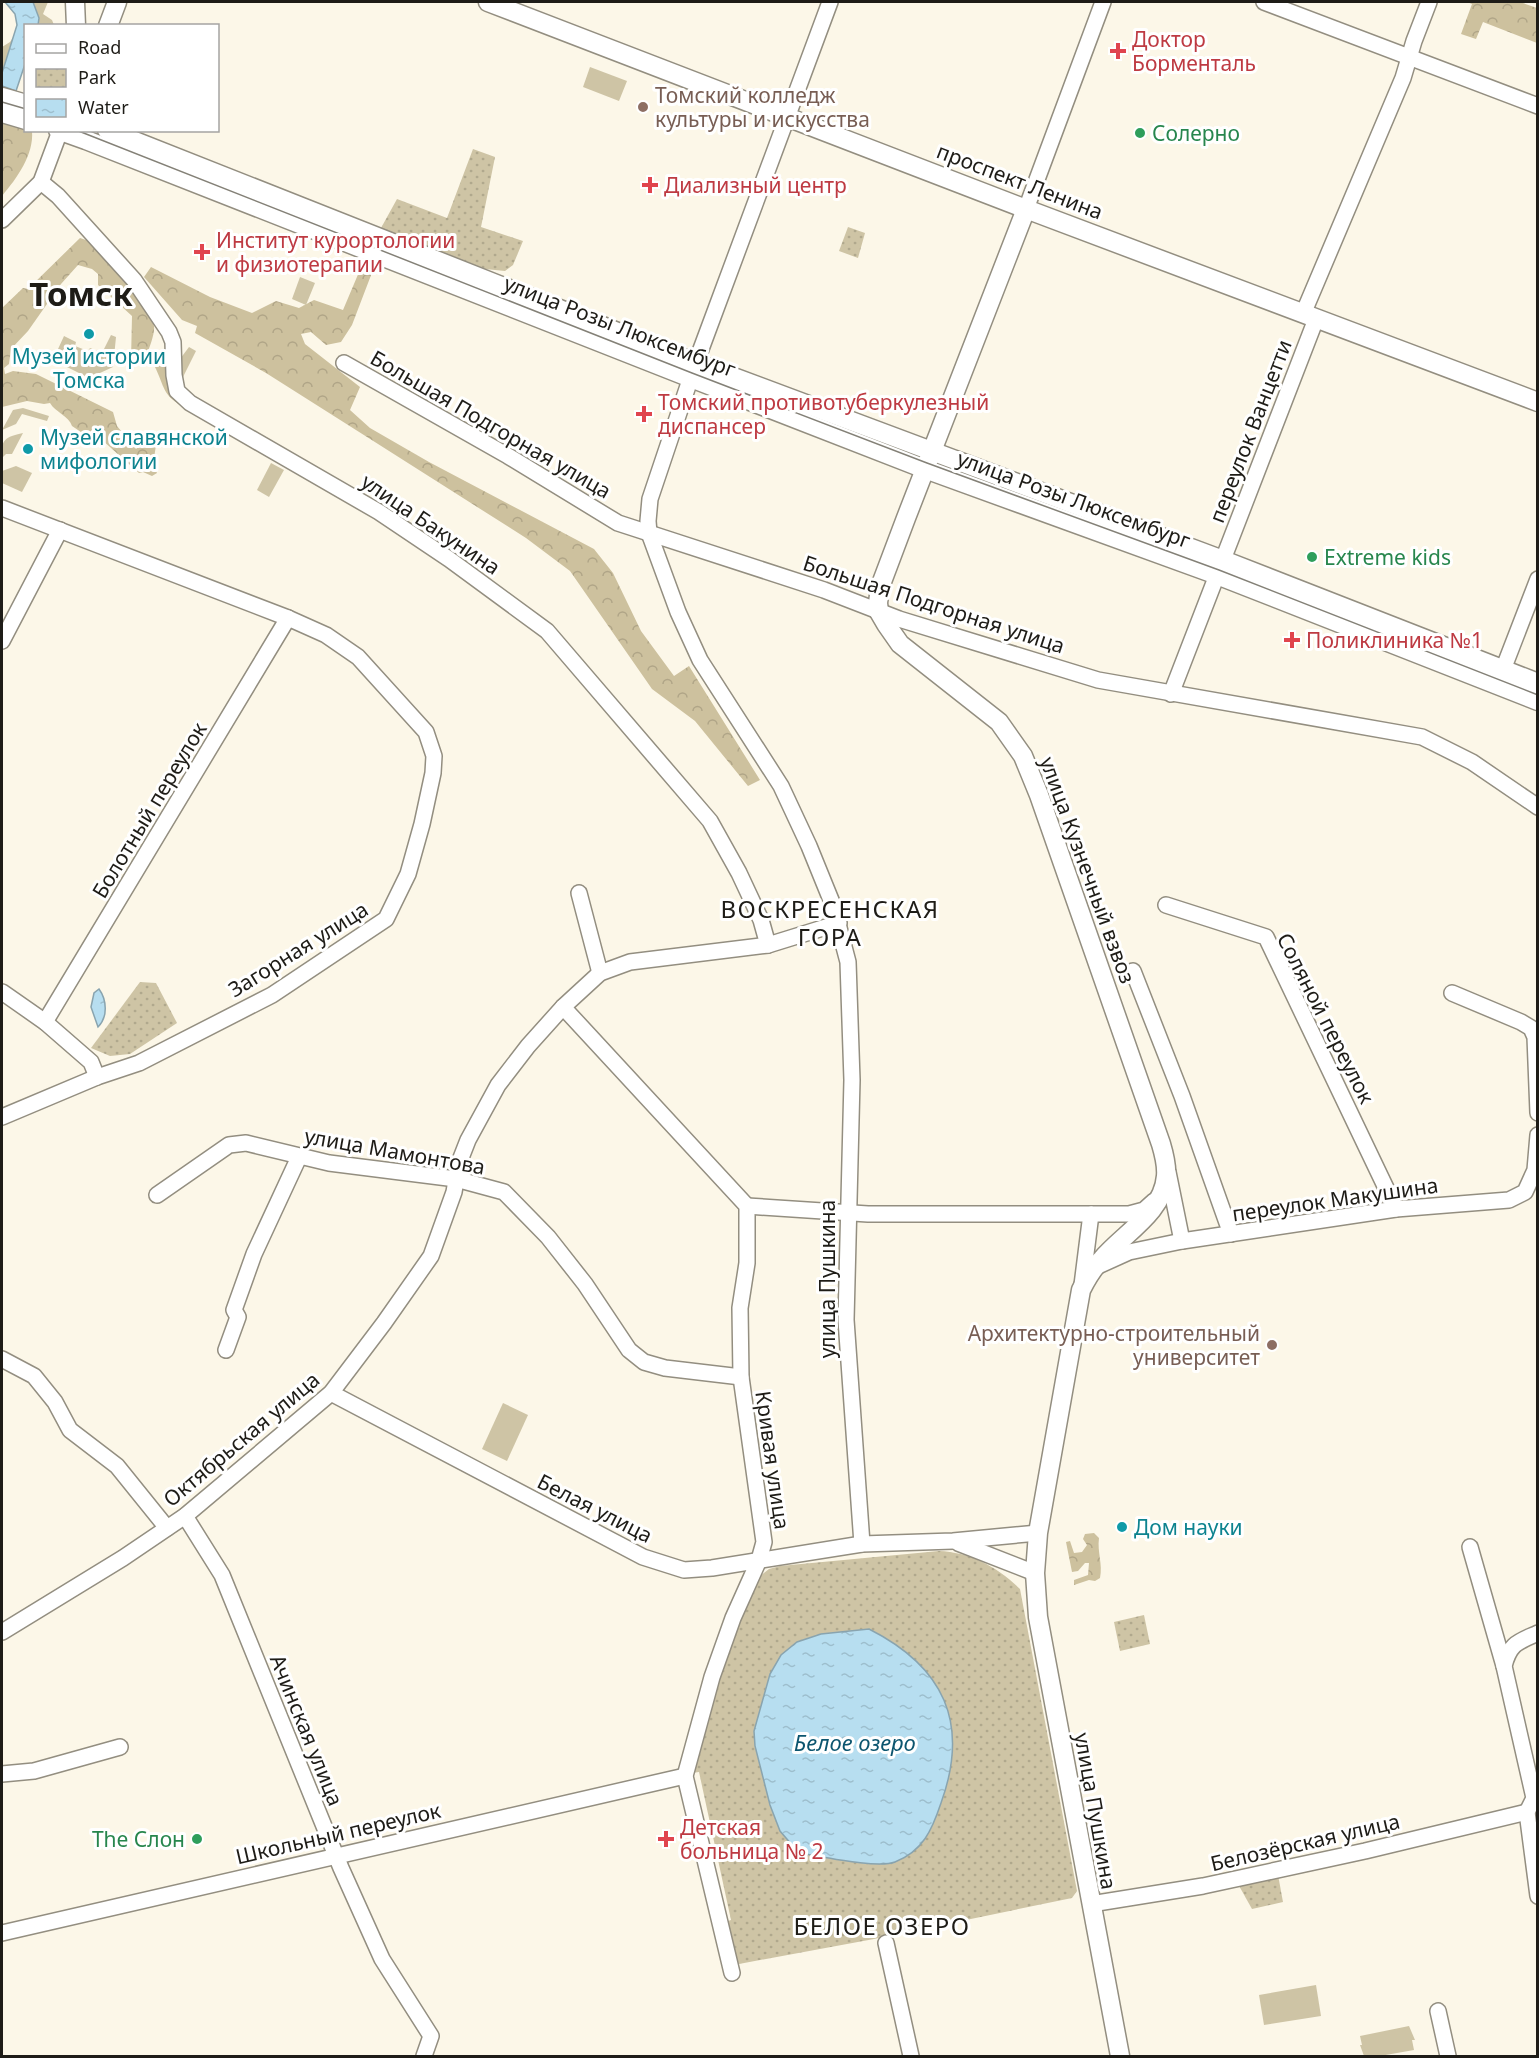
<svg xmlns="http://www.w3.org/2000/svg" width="1539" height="2058" viewBox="0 0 1539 2058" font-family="'Noto Sans',sans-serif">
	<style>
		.grass { fill: #cec4a5 }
		.forest { fill: url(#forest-crowns) }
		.park { fill: url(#park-dots) }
		.water { fill: url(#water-ripples); stroke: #89a4af; stroke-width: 1.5 }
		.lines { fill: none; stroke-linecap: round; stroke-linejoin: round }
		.minor-casing { stroke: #938e80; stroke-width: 18 }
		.major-casing { stroke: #938e80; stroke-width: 21 }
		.minor { stroke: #fff; stroke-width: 15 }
		.major { stroke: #fff; stroke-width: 18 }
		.tram { stroke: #848177; stroke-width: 1.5 }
		.health-dot { fill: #e0444e; stroke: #fff; stroke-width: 2 }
		.education-dot { fill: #8d6e63; stroke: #fff; stroke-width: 2 }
		.leisure-dot { fill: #2e9e5b; stroke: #fff; stroke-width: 2 }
		.culture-dot { fill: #0f9aa8; stroke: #fff; stroke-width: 2 }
		.labels { text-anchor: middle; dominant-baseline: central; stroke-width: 6; stroke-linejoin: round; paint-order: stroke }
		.health-label { font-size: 21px; fill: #be3a42; stroke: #fff; text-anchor: start }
		.education-label { font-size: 21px; fill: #785e54; stroke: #fff; text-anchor: start }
		.leisure-label { font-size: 21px; fill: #27864d; stroke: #fff; text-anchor: start }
		.street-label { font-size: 21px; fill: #1e1c17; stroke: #fff }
		.culture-label { font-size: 21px; fill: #0d838f; stroke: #fff; text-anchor: start }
		.water-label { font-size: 22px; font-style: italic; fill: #0c556f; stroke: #fff }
		.quarter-label { font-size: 24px; letter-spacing: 1.5px; fill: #1e1c17; stroke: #fff }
		.town-label { font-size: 33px; font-weight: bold; fill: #1e1c17; stroke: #fff }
	</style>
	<defs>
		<pattern id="forest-crowns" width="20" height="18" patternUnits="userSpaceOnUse" patternTransform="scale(1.5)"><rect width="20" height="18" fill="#cdc19e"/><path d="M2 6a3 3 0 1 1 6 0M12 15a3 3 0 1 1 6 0" fill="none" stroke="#b0a587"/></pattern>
		<pattern id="park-dots" width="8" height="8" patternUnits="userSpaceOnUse" patternTransform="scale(1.5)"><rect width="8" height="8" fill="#cec4a5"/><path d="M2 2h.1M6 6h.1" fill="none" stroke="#b0a88d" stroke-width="1.8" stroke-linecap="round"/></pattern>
		<pattern id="water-ripples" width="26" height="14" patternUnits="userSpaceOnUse" patternTransform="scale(1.5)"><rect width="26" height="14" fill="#b7def0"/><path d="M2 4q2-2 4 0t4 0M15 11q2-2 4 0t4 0" fill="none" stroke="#9dbecd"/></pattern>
	</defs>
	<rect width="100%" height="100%" fill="#fcf7e8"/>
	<g class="grass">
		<path d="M33 2H48L43 14 52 20 54 25H38L39 18Z"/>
		<path d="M16 33 2 73V47L10 42Z"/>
		<path d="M590 67 627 81 619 101 583 87Z"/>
		<path d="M300 277 315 283 306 305 292 299Z"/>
		<path d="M111 335 116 337 113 367 89 378 53 360 64 336 76 342 75 346 88 351 90 348 102 353Z"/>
		<path d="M189 347 196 351 182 379 180 359Z"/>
		<path d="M23 408 49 416 47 421 22 414 16 424 2 430 13 410Z"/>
		<path d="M23 433 12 454H6L2 458C1 439 5 437 23 433Z"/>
		<path d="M271 463 284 470 269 497 257 490Z"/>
		<path d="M16 466 32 473 22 492 2 483V471Z"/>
		<path d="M503 1403 528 1415 507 1461 482 1449Z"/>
		<path d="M1316 1985 1321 2016 1264 2025 1259 1995Z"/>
		<path d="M1409 2026 1415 2040H1412L1414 2050 1380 2056H1364L1360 2045H1362L1360 2036Z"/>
	</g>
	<g class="forest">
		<path d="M1467 2H1520L1537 8V43L1483 22 1476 39 1461 34 1472 4Z"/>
		<path d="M2 121 25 128 26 130 32 131C34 155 17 178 2 196Z"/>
		<path d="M80 238 89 241C105 257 151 304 154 326 155 335 149 348 146 357L137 361 131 360 132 316 98 285V274L92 269 78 265 61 284 28 331 11 349 9 364 4 368 5 374 13 371 36 374 113 412 117 426 136 449 145 440 156 445 153 465 157 473 152 476 143 472 139 473 101 439 90 438 72 426C69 416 55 412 50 403L44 404 27 401 2 407V308L23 288 28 289Z"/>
		<path d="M362 265 373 270 352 325 341 342 326 345 311 332 301 334 305 344 360 387 350 410 370 428 429 462 594 549 613 573 641 631 674 676 689 666 760 780 748 786 695 721 652 689 570 571 526 538 367 437 266 373 195 333 197 326 182 320 144 277 151 267 210 297 252 313 276 301 299 308 314 300 343 310Z"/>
		<path d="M165 356 167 360 187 409C161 395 166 389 154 365Z"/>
		<path d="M1094 1533 1099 1538C1097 1552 1103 1564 1100 1578L1095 1581 1089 1580 1074 1585V1580L1088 1575 1089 1563H1085L1078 1571 1072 1572 1066 1542 1070 1541 1074 1553 1082 1552 1087 1545 1083 1539 1085 1534Z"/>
	</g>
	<g class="park">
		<path d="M473 149 495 157 481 227 523 241 513 265 505 271 485 269 381 228 397 199 447 218Z"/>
		<path d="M848 227 865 233 858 258 839 251Z"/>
		<path d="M140 982 156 983 177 1023 130 1054 110 1056 91 1048Z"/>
		<path d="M939 1551C969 1552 998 1567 1020 1589L1077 1891 1072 1898 874 1939 739 1964 736 1960 728 1921 731 1920 699 1772 692 1773 693 1766 731 1640 760 1576 769 1569 780 1566Z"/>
		<path d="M1144 1615 1150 1644 1120 1651 1114 1622Z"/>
		<path d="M1278 1875 1283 1902 1252 1909 1238 1884Z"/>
	</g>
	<g class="water">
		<path d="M5 2H33L39 18 38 25 26 26 25 64 16 91 2 86V73L17 25 15 14Z"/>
		<path d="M99 989C107 1000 108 1017 98 1027L91 1007 94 993Z"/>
		<path d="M869 1629C944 1667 970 1723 941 1803 932 1830 923 1851 895 1862 877 1869 820 1856 799 1853L780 1831 770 1805 755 1746 754 1731 770 1674 781 1655 797 1642 821 1634Z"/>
	</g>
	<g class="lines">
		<g class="minor-casing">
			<g id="minor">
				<path d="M830 2 694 368 650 499 648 521 649 533 678 612 700 660 781 786 809 846 833 905 848 962 852 1080 846 1320 862 1544"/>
				<path d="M1264 2 1538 106"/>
				<path d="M41 182 58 196 134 280 169 332 173 342 174 375 177 391 190 403 379 512 449 559 547 631 710 821 739 873 761 920 768 945"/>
				<path d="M1026 209 1103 2"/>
				<path d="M2 220 41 182 60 131"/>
				<path d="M1303 314 1403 78 1414 41 1429 2"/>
				<path d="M344 363 508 456 618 523 824 590 899 619 1098 680 1422 737 1472 762 1538 807"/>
				<path d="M2 508 288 618 326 635 358 657 426 732 434 756 433 773 422 824 408 874 386 919 272 995 139 1063 97 1077 2 1117"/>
				<path d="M2 641 60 530"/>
				<path d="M1499 680 1538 579"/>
				<path d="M1171 694 1316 319"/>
				<path d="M579 893 600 973"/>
				<path d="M1166 905 1266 937 1396 1209"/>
				<path d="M1133 971 1182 1096 1231 1234"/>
				<path d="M2 992 45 1022 91 1062 97 1077"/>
				<path d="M1452 993 1521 1022 1531 1028 1535 1037 1538 1113"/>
				<path d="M563 1007 747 1206V1263L740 1308 741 1377 764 1542 759 1560 733 1618 712 1677 685 1776 732 1973"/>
				<path d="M45 1022 288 618"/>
				<path d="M1168 1172 1182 1241"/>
				<path d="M157 1195 229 1145 246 1143 329 1163 456 1179 504 1192 548 1237 585 1284 629 1350 644 1362 665 1368 741 1377"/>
				<path d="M747 1206 868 1214H1129L1144 1210 1154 1201"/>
				<path d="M1098 1266 1129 1252 1182 1241 1396 1209 1509 1200 1525 1192 1535 1170 1538 1135"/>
				<path d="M1082 1285 1091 1214"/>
				<path d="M226 1350 238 1317 234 1310 254 1254 299 1157"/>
				<path d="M2 1359 34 1376 55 1402 70 1430 117 1466 167 1528"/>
				<path d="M331 1393 643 1557 684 1570 712 1568 862 1544 953 1541 1038 1533"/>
				<path d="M185 1516 222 1575 341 1868 382 1959 431 2036 424 2056"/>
				<path d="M958 1543 1035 1573"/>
				<path d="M1470 1547 1504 1666"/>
				<path d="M2 1632 123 1558 185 1516 331 1393 384 1323 431 1256 454 1192 459 1163 468 1140 498 1085 528 1046 563 1007 600 973 630 962 768 945 839 923"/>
				<path d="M1538 1633C1518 1642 1510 1643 1504 1666L1534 1798 1527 1812 1538 1896"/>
				<path d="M2 1774 34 1771 120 1747"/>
				<path d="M1091 1904 1203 1886 1365 1851 1527 1812"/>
				<path d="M2 1933 685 1776"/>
				<path d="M886 1943 911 2056"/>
				<path d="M1438 2011 1448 2056"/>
			</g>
		</g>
		<g class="major-casing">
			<g id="major">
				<path d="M75 2 76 26"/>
				<path d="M488 2 1026 209 1538 402"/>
				<path d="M108 26 117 2"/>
				<path d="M2 97 26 104"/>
				<path d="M2 113 26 120"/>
				<path d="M58 130 86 140 691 378 925 469 1217 575 1538 701"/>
				<path d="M107 130 696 363 1223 560 1538 683"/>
				<path d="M1026 209 906 518 880 587 878 603 879 612 886 624 900 644 999 722 1023 756 1039 795 1161 1144C1164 1154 1167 1165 1166 1176 1163 1213 1124 1233 1102 1259 1093 1268 1087 1278 1081 1290L1038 1533 1035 1573 1038 1617 1120 2056"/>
			</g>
		</g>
		<use href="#minor" class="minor"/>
		<use href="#major" class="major"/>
		<g class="tram">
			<path d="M2 102 26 109"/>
			<path d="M76 130 692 373 927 463 1219 570 1538 695"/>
		</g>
	</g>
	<g class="health-dot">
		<path d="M1115 42h6v6h6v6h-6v6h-6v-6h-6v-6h6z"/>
		<path d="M647 176h6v6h6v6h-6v6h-6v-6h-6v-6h6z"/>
		<path d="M199 243h6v6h6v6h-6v6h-6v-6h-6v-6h6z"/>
		<path d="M641 405h6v6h6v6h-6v6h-6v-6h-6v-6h6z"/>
		<path d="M1289 631h6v6h6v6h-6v6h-6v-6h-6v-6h6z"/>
		<path d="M663 1830h6v6h6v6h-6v6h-6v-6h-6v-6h6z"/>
	</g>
	<g class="education-dot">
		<circle cx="643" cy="107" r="6"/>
		<circle cx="1272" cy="1345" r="6"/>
	</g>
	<g class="leisure-dot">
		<circle cx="1140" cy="133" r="6"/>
		<circle cx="1312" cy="557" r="6"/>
		<circle cx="197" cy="1839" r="6"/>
	</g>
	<g class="culture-dot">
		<circle cx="89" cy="334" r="6"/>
		<circle cx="28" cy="449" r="6"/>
		<circle cx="1122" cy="1527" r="6"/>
	</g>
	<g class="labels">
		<g class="health-label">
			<text x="1132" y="39">Доктор<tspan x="1132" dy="24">Борменталь</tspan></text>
			<text x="664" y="185">Диализный центр</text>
			<text x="216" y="240">Институт курортологии<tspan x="216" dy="24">и физиотерапии</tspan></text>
			<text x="658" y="402">Томский противотуберкулезный<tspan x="658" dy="24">диспансер</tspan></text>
			<text x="1306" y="640">Поликлиника №1</text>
			<text x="680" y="1827">Детская<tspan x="680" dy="24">больница № 2</tspan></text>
		</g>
		<g class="education-label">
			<text x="655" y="95">Томский колледж<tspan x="655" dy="24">культуры и искусства</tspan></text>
			<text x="1260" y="1333" text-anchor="end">Архитектурно-строительный<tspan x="1260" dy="24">университет</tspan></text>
		</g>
		<g class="leisure-label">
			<text x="1152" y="133">Солерно</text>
			<text x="1324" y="557">Extreme kids</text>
			<text x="185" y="1839" text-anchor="end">The Слон</text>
		</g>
		<g class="street-label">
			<text transform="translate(1020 181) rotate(21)">проспект Ленина</text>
			<text transform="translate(620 326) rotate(21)">улица Розы Люксембург</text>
			<text transform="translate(491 424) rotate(30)">Большая Подгорная улица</text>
			<text transform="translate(1250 431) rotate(-69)">переулок Ванцетти</text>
			<text transform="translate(1074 499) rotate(20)">улица Розы Люксембург</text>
			<text transform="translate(431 524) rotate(34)">улица Бакунина</text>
			<text transform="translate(934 604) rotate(18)">Большая Подгорная улица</text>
			<text transform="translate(149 810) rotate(-59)">Болотный переулок</text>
			<text transform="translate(1088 870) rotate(70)">улица Кузнечный взвоз</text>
			<text transform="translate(298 949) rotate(-32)">Загорная улица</text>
			<text transform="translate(1326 1018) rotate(63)">Соляной переулок</text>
			<text transform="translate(395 1151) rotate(10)">улица Мамонтова</text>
			<text transform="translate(1335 1199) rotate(-8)">переулок Макушина</text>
			<text transform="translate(827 1279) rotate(-90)">улица Пушкина</text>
			<text transform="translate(241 1439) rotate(-40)">Октябрьская улица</text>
			<text transform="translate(773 1460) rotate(82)">Кривая улица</text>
			<text transform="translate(595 1508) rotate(27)">Белая улица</text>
			<text transform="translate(307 1730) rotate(68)">Ачинская улица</text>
			<text transform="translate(1096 1811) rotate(80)">улица Пушкина</text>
			<text transform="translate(338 1833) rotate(-13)">Школьный переулок</text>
			<text transform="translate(1305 1842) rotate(-13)">Белозёрская улица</text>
		</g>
		<g class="culture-label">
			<text x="89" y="356" text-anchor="middle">Музей истории<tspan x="89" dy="24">Томска</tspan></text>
			<text x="40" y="437">Музей славянской<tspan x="40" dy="24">мифологии</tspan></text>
			<text x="1134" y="1527">Дом науки</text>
		</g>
		<g class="water-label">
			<text x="855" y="1742">Белое озеро</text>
		</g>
		<g class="quarter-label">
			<text x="830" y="908">ВОСКРЕСЕНСКАЯ<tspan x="830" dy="28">ГОРА</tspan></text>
			<text x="882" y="1925">БЕЛОЕ ОЗЕРО</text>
		</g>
		<g class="town-label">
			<text x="81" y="293">Томск</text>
		</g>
	</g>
	<rect width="1539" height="2058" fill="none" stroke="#1e1c17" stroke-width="6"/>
	<rect x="24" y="24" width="195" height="108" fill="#ffffff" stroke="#a5a4a2" stroke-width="1.5"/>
	<rect x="36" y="44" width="30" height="9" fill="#ffffff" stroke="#a5a4a2" stroke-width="1.5"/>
	<text x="78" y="54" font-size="18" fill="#1e1c17">Road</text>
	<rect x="36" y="69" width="30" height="18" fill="url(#park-dots)" stroke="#a5a4a2" stroke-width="1.5"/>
	<text x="78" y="84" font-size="18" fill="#1e1c17">Park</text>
	<rect x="36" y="99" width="30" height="18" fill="url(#water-ripples)" stroke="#a5a4a2" stroke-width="1.5"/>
	<text x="78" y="114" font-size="18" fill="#1e1c17">Water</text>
</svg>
